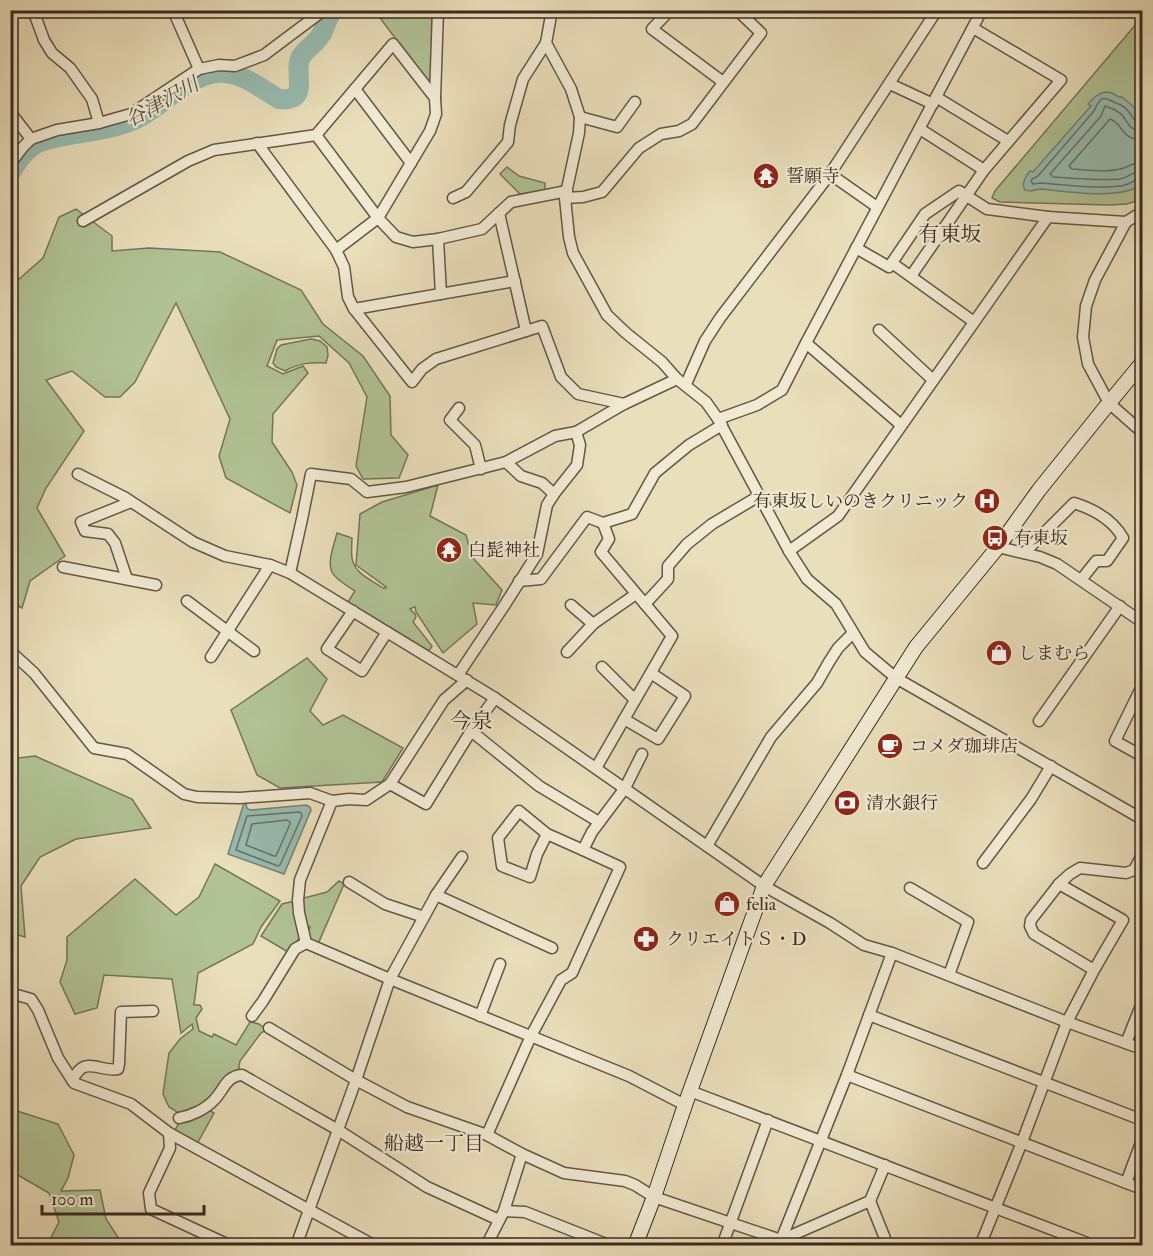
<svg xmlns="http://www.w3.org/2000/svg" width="1153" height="1256" viewBox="0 0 1153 1256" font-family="'IM FELL Double Pica','Noto Serif JP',serif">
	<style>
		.green { fill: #b1c395; stroke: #74765b; stroke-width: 1.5 }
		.water { fill: #98bcb1; stroke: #728177; stroke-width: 1.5 }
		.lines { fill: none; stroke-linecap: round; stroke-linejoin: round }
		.shore { stroke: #687269; stroke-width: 1.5 }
		.river { stroke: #98bcb1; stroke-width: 20 }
		.street-casing { stroke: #645648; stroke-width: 13 }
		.secondary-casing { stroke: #382921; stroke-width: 16 }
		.street { stroke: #f1ead3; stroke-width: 10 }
		.secondary { stroke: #f1ead3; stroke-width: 14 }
		.labels { text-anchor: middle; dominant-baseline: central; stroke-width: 4.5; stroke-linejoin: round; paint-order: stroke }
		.poi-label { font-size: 18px; fill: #382921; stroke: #f1ead3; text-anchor: start }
		.water-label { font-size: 20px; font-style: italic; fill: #504e45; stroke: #f1ead3 }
		.neighbourhood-label { font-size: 20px; fill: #382921; stroke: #f1ead3 }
		.quarter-label { font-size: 21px; fill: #382921; stroke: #f1ead3 }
	</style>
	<rect width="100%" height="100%" fill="#eadfbb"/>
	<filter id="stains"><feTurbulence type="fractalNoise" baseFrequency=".00333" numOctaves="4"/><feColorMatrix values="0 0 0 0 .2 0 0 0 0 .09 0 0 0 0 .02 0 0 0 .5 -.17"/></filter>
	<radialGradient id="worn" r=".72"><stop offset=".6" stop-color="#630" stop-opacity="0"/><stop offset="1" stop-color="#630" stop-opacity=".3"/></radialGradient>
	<g class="green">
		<path d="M432 14V82L429 83 380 18Z"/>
		<path d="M1142 17V199L1127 204 1109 205 1000 202 992 198 995 191Z"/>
		<path d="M507 167 519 176 545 183V190L520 194 500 174Z"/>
		<path d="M76 209 112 236V251L149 248 220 252 301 290 323 324 363 356 390 396 391 435 408 455 399 478 363 479 356 466 367 397 349 363 319 336 277 340 267 366 283 374 303 366 308 373 273 414 272 442 292 472 297 485 290 513 226 478 219 456 230 419 176 303 135 382 120 397H105L72 371 46 380 84 431 46 488 37 508 65 556 30 581 22 608 10 601V287L43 258 59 217Z"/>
		<path d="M311 339 320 341 327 347 328 355 326 363C311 362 299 363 285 371L276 367 273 363 277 349 281 345Z"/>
		<path d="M438 485 430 516 466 535 472 557 502 590 496 605 473 603 477 624 443 653 416 612 415 607H414L410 609 415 614 416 617 413 622 432 646 429 651 348 602 355 591C349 587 335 579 332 572 327 562 334 545 337 533L352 538C352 544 351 551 352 558 354 573 371 580 383 588H386V587L356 565 360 514 382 502Z"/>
		<path d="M307 658 327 679 310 711 323 725 343 715 403 748 382 782 280 788 257 775 231 710Z"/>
		<path d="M35 756 132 799 151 828 76 839 40 857 21 886 25 937 11 933V759Z"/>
		<path d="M215 864 280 901 261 927 253 944 198 973 194 1005H200L202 1009 196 1018 199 1031 212 1037 214 1034 236 1045 250 1022 259 1024 266 1030 261 1033 240 1061 239 1066V1070L213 1099 182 1115 169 1107 163 1094 169 1053 180 1039 193 1029 192 1024 181 1033 172 979 104 975 97 1008 75 1014 60 982 67 960V937L135 879 176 915 199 897Z"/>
		<path d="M339 881 344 884 318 944 308 937 307 934 310 927 304 923 300 899 327 892Z"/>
		<path d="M295 901 301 936 288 952 261 936 282 904Z"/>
		<path d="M11 1109 58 1124 74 1155 68 1178 61 1191 100 1190 106 1219 123 1245H47L59 1222 49 1193 11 1171Z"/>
		<path d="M207 1109 214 1113 197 1144 175 1130 180 1121Z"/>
	</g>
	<g class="water">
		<path d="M1107 92 1112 93 1119 97H1122L1136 109V114L1142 119V183C1139 186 1135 189 1130 190 1106 198 1065 191 1040 189L1031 191 1025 190C1021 184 1026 176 1030 171L1033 172 1091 106 1088 104C1094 97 1098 93 1107 92Z"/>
		<path d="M244 803 246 804 247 808 250 810 306 805 310 807 311 810 284 874 228 854Z"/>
	</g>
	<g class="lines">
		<g class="shore">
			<path d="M1142 123C1134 122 1133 117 1128 111 1125 106 1121 105 1116 103 1102 96 1101 96 1094 111L1038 176 1032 179 1031 181 1033 184 1040 183C1067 185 1094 189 1121 186 1129 185 1135 179 1142 178"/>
			<path d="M1142 131C1130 130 1129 125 1123 116 1119 111 1111 108 1105 106L1101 116 1050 174 1053 177C1075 178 1098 181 1120 179 1129 177 1134 171 1142 171"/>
			<path d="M1142 140C1120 139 1123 123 1110 119L1069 166 1072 169C1087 170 1104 173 1120 169 1128 168 1133 162 1142 162"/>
			<path d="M299 812 301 813 302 816 280 865 278 866 236 850 247 816Z"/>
			<path d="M287 820 290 822V824L276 856H274L246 845 252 824Z"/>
		</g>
		<path class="river" d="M10 174C16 163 23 152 34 145 42 140 54 138 65 136 90 131 118 129 140 117 165 103 187 77 216 73 239 70 260 88 279 99 312 102 292 73 301 57 307 47 319 42 323 31 327 23 327 17 334 10"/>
		<g class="street-casing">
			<g id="street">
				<path d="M33 10 44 40 52 53 70 68 92 99 99 123"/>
				<path d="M173 10 199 69"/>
				<path d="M552 10 546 43 571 89 580 117 579 133 565 198 569 237 573 253 607 315 626 333 662 362 677 379 706 402 718 419 789 551 807 579 836 604 865 652 896 678 1142 819"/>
				<path d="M670 10 652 29 723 82"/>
				<path d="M10 11 12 10"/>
				<path d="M890 84 933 104"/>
				<path d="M355 89 411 163"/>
				<path d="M936 97 1008 141"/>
				<path d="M435 98 438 10"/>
				<path d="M10 112 31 139"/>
				<path d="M580 117 617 127 635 102"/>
				<path d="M920 129 984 170"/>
				<path d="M316 135 378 218 396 237 413 242 438 239 482 229 511 202 567 191"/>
				<path d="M257 143 336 250 344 267 348 297 354 309 412 382 422 369 436 359 542 326 561 377 578 394 624 404"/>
				<path d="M10 164 23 147 31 139 57 130 99 123 131 114 199 69 219 65 235 66 264 55 324 10"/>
				<path d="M830 174 877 207"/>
				<path d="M453 198 466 192 508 142 510 125 523 79 546 43"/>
				<path d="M565 198 583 197 602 192 639 148 661 134 679 131 692 124 761 33 737 10"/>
				<path d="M499 213 526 331"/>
				<path d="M83 221 188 161 214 150 316 135 393 44 435 98 436 114 430 131 378 218 336 250"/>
				<path d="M1126 222 1095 280 1086 306 1083 337 1088 364 1109 403 1142 432"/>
				<path d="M438 239 441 294"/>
				<path d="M856 248 889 267 925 214 959 191 987 209 1048 217"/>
				<path d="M892 263 974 322"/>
				<path d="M911 276 984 170 1061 80 973 28"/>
				<path d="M354 309 515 281"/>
				<path d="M879 330 933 380"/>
				<path d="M806 343 901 425"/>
				<path d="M677 379 624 404 576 432 555 436 506 462 406 487 367 492 351 479 311 474 302 519 290 573 495 698 764 886 830 923 864 945 892 953 1067 1022 1142 1049"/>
				<path d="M686 384 705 341 720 318 830 174 937 10"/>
				<path d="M459 408 450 420 475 445 481 469"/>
				<path d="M718 419 757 405 782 390 806 343 982 10"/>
				<path d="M506 462 521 476 542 483 554 494"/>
				<path d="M78 474 124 497 193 542 225 556 270 565 290 573"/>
				<path d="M998 547 1040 557 1057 564 1142 622"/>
				<path d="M789 551 838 516 1048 217 1126 222 1142 212"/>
				<path d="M1024 553 1074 503C1093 509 1113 520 1123 538L1107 561H1096L1081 580"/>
				<path d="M63 567 156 585"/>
				<path d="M127 579 115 543 108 534 85 531 81 522 131 502"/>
				<path d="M519 581 541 579 587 517 603 523 632 514 655 473 689 445 722 425"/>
				<path d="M187 601 254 651"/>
				<path d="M645 604 668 579V566L687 544 712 524 759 496"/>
				<path d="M571 605 593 624"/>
				<path d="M353 611 327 649 362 671 387 632"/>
				<path d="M10 651 34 673 94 748 127 754 184 794 197 797 240 798 310 793 332 801 349 799 366 800 390 784 444 700 467 680"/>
				<path d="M567 652 593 624 636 594"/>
				<path d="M211 657 270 565"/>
				<path d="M602 667 635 700"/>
				<path d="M458 675 504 606 537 554 547 505 554 494 577 465 580 445 576 432"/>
				<path d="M1142 686 1115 741 1142 756"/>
				<path d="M624 719 658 739 685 696 651 673"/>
				<path d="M1039 721 1120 606"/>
				<path d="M471 731 539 786 599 822"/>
				<path d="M596 768 672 636 601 552 609 539 603 523"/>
				<path d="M390 784 426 804 471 731 495 698"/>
				<path d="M332 801 300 880 298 900 299 913 306 943 390 979 629 1076 685 1105"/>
				<path d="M547 834 537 854 530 877 502 866 498 838 519 811 547 834 583 850"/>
				<path d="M707 846 771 737 817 683 829 662 838 648 853 633"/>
				<path d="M983 863 1031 799 1051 766"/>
				<path d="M349 882 385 904 424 917"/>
				<path d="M1059 884 1070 874 1080 868 1126 873 1134 870 1142 855"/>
				<path d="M910 888 968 922 949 975"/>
				<path d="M436 895 552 948"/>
				<path d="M10 993 31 999 38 1010 58 1058 74 1083 131 1104 169 1133 375 1246"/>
				<path d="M869 1015 1142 1120"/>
				<path d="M252 1016 263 1001 295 949 306 943"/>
				<path d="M480 1016 500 964"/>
				<path d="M269 1028 356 1080 407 1107 487 1135 522 1154 564 1173 625 1181 635 1185 654 1197 781 1240 870 1201 885 1165"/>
				<path d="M1126 1043 1142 1003"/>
				<path d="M847 1075 1142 1189"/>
				<path d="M72 1080C75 1076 78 1070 82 1068 90 1062 107 1072 118 1069L119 1064 121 1012 153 1011"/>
				<path d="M690 1091 1095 1246"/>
				<path d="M179 1118C191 1116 206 1109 214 1100 224 1090 226 1076 242 1075L338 1130 427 1187 499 1220"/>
				<path d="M169 1133 170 1148 149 1193 151 1209 231 1246"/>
				<path d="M487 1135 531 1036 561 980 572 973 620 867 583 850 592 832 625 788 642 754"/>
				<path d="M1126 1183 1142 1140"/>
				<path d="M870 1201 888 1246"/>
				<path d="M504 1211 525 1212 611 1246"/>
				<path d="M782 1242 781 1240 847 1075 892 953"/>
				<path d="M296 1246 356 1080 390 979 436 895 462 857"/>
				<path d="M486 1246 504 1211 522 1154"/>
				<path d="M722 1246 768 1120"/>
				<path d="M980 1246 1022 1142 1067 1022 1094 970 1123 920 1059 884 1031 920 1030 926 1034 934 1094 970"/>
			</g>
		</g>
		<g class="secondary-casing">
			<path id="secondary" d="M635 1246 654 1197 685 1105 764 886 916 647 998 547 1039 490 1109 403 1142 363"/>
		</g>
		<use href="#street" class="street"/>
		<use href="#secondary" class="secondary"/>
	</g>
	<defs>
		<g id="temple-disc" transform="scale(1.35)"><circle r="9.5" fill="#8f2418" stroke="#f1ead3"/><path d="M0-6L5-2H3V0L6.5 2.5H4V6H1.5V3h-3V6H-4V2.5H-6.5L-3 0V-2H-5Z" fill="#fff"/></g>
		<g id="hospital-disc" transform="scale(1.35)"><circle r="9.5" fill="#8f2418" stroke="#f1ead3"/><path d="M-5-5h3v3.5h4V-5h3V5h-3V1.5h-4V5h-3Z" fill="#fff"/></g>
		<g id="bus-disc" transform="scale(1.35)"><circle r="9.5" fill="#8f2418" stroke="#f1ead3"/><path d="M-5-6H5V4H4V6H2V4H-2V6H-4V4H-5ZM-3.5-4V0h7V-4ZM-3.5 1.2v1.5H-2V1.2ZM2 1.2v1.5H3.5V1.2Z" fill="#fff"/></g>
		<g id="shop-disc" transform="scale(1.35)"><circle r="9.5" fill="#8f2418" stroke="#f1ead3"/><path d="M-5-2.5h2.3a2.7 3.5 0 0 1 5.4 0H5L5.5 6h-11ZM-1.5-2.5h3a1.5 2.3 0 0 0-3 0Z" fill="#fff"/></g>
		<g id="cafe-disc" transform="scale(1.35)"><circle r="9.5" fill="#8f2418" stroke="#f1ead3"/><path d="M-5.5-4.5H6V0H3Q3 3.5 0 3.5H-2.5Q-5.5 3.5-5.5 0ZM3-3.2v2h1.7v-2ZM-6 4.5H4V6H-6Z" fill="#fff"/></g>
		<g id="bank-disc" transform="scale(1.35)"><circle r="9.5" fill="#8f2418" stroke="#f1ead3"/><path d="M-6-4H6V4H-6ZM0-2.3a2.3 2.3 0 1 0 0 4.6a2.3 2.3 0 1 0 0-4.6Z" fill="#fff"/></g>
		<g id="pharmacy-disc" transform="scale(1.35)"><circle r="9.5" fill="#8f2418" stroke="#f1ead3"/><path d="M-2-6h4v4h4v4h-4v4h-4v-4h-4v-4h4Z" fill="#fff"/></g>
	</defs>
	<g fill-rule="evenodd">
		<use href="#temple-disc" x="766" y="176"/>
		<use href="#hospital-disc" x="987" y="501"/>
		<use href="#bus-disc" x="995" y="538"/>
		<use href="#temple-disc" x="449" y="550"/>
		<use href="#shop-disc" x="999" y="653"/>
		<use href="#cafe-disc" x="890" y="746"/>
		<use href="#bank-disc" x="847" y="803"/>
		<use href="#shop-disc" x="727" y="904"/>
		<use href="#pharmacy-disc" x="646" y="939"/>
	</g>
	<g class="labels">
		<g class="poi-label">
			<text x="786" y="176">誓願寺</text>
			<text x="968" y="501" text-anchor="end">有東坂しいのきクリニック</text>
			<text x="1014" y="538">有東坂</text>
			<text x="468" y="550">白髭神社</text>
			<text x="1018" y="653">しまむら</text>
			<text x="910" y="746">コメダ珈琲店</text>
			<text x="866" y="803">清水銀行</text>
			<text x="746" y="904">felia</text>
			<text x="666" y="939">クリエイトＳ・D</text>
		</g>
		<g class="water-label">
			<text transform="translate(162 102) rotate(-29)">谷津沢川</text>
		</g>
		<g class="neighbourhood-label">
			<text x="434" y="1143">船越一丁目</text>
		</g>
		<g class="quarter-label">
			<text x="950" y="234">有東坂</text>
			<text x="471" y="721">今泉</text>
		</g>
	</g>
	<rect width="1153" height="1256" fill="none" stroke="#eadfbb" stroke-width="36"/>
	<rect x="12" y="12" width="1129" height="1232" fill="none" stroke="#382921" stroke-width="3"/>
	<rect x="18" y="18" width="1117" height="1220" fill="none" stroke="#382921" stroke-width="1.5"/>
	<path d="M42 1205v9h162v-9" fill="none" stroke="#382921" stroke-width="3"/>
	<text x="51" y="1205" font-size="18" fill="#382921" stroke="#f1ead3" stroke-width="4.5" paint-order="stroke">100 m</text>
	<rect width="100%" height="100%" filter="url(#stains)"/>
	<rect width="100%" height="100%" fill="url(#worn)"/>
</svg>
